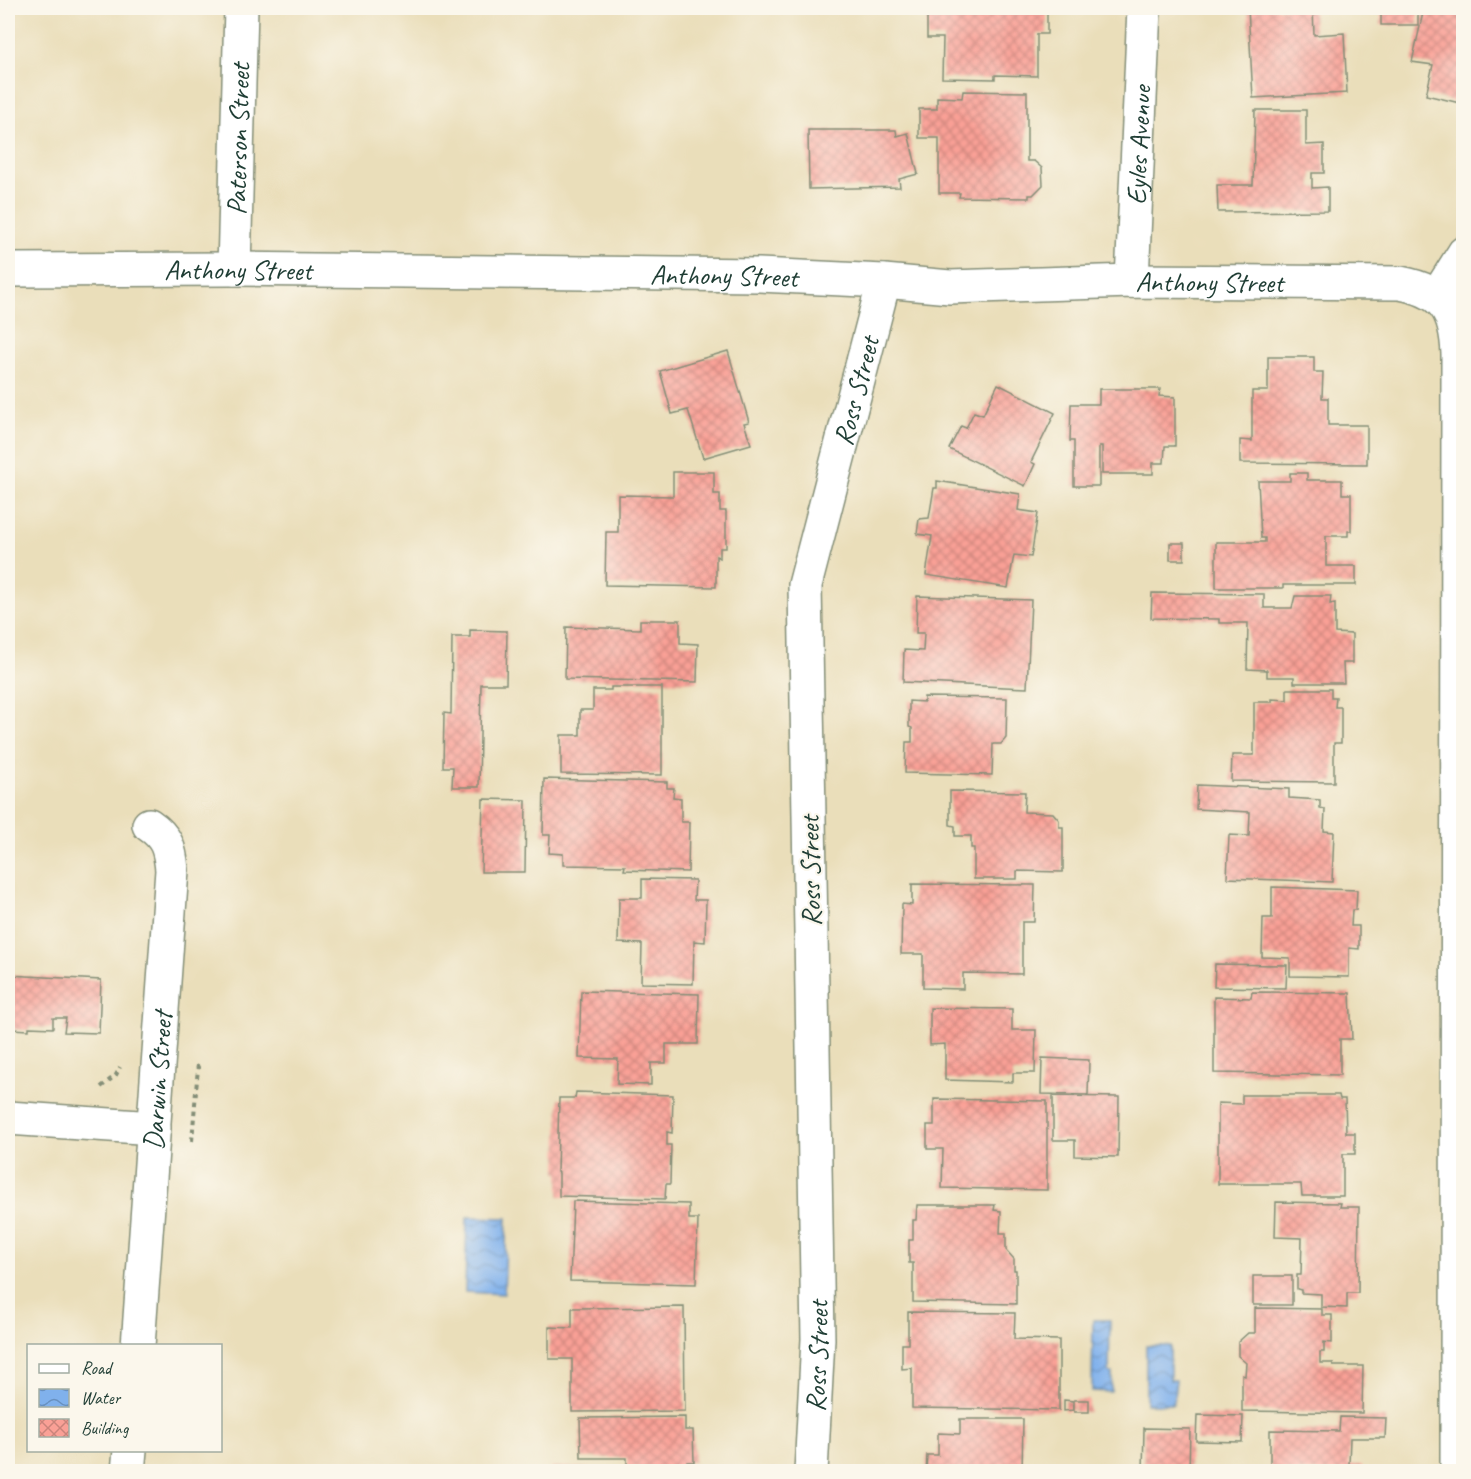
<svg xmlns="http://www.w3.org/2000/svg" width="1471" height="1479" viewBox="0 0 1471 1479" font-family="Caveat,sans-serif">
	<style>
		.water { fill: url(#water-waves); stroke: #507790; stroke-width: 1.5 }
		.building { fill: url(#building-cross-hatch) }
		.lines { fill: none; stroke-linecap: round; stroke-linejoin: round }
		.street-casing { stroke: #848e77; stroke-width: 36 }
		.path { stroke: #848e77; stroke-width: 4; stroke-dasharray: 4.5 4.5; stroke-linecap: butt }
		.street { stroke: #fff; stroke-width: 33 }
		.labels { text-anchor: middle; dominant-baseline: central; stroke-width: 4.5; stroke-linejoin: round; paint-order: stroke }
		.street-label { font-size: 28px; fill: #1f3d34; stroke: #fbf7ec }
	</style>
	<defs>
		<pattern id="water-waves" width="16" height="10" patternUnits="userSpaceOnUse" patternTransform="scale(1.5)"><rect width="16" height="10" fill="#80b1ec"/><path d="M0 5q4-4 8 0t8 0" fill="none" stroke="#6891c0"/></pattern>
		<pattern id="building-cross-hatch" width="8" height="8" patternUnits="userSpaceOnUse" patternTransform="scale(1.5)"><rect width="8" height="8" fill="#faa096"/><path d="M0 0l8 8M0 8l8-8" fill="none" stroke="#ca847b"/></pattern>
	</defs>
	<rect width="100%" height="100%" fill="#fbf7ec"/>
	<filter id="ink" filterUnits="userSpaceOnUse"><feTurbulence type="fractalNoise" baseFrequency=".0167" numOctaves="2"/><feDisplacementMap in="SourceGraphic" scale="12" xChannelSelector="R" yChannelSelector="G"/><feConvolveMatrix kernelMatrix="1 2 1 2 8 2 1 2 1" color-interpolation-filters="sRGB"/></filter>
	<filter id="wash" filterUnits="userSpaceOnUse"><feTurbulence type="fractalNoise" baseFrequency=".008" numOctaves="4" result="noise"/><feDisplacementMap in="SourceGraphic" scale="24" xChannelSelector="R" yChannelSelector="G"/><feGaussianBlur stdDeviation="1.35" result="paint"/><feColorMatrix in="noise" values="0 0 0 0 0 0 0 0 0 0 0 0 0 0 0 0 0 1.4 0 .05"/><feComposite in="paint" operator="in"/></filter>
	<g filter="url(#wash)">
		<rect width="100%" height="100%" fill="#eadeba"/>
		<g class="water">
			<path d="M467 1217 507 1218 504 1294 465 1292Z"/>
			<path d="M1093 1320H1110L1109 1372 1112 1373 1111 1392 1092 1391Z"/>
			<path d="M1146 1346H1170V1380H1176L1173 1404H1146Z"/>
		</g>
		<g id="blocks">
			<g class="building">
				<path d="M927 8H1047V34H1037V76L995 75V79L942 78 943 38H927Z"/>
				<path d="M1248 8H1313L1314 35 1344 33 1347 93 1253 98Z"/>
				<rect x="1381" y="8" width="37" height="17"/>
				<path d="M1424 8H1464V104L1426 95 1433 65 1412 62Z"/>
				<path d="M963 91 1027 92V161H1034L1042 168 1043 185 1033 195H1029V198L959 197 960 193H939V138H919V109H937V97L962 98Z"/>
				<path d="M1255 110H1306V145L1324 144V173H1312V188L1328 187V211L1218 212 1217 185H1253Z"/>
				<path d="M808 130H896L897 136 908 133 918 174 899 179 900 187 809 189Z"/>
				<path d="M728 351 749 422 744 423 751 444 703 458 688 410 672 414 660 371Z"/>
				<path d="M1268 357H1314V372H1323L1322 398H1328V425H1367V464L1240 463V440L1252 441V391H1268Z"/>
				<path d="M998 384 1055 413 1031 462 1035 464 1025 486 949 449 961 426 966 428 974 412 983 415Z"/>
				<path d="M1099 389H1160L1159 396 1175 397V446H1165L1164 463H1153V474H1102V446H1099V486H1074V441H1070L1071 404H1099Z"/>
				<path d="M673 472H714V494H720V511H726V548H720V558L716 556V587L605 585 606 532H618V495L673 496Z"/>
				<path d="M1290 473H1307V480H1342V494H1351V531H1348V536H1326V566H1356V585H1283V588H1216V542H1265V538H1261L1258 481H1290Z"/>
				<path d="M937 481 1020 494 1018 510 1038 513 1031 557 1014 555 1008 588 926 575 932 536 917 534 919 519 929 518 934 488H937Z"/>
				<rect x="1170" y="543" width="14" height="17"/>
				<path d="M1152 593 1264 594V608H1292L1295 596H1331L1330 604 1335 603V633L1352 634V663H1343L1344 683H1294V677H1267V670L1247 669 1248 623H1219V619L1151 618Z"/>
				<path d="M917 596 1031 600 1027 688 903 682 904 650 923 651 924 633H916Z"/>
				<path d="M640 620H680V643L698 644 697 682 565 679 566 627 640 629Z"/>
				<path d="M470 630 507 631 506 684H481L479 787H452L453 767H443L444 713 451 714 452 637H470Z"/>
				<path d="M611 687H662V775L561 774V735H580V710H593V690H611Z"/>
				<path d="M1287 689H1331V697H1336L1335 707H1341V743H1334V782L1231 781 1232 755H1254V702H1272V699L1287 700Z"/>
				<path d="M924 697 1007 698 1006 738 1001 744H993L992 775 905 773 906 742H912V728L909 727V701L924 702Z"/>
				<path d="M544 779 667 782V788H674L673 797 681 798V822H689L688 872 624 870 625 866 563 865V854L549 853 550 835H543Z"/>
				<path d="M1197 785 1289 789V798L1320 800V808L1325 809 1324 831 1334 832 1332 882 1227 878 1229 835 1249 836 1250 812 1196 809Z"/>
				<path d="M950 791 1025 792 1024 812 1053 813 1059 820V827H1063V872L1017 871V879H974V848H971V836H955V826L950 825Z"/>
				<path d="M483 799 526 800 525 872H481Z"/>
				<path d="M642 879 695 880 694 900H706L705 942 694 941 693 984 641 983 642 944 618 943 619 898H642Z"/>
				<path d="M912 884 1035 885 1034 922H1022V974L963 973V989L923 988V954H901L902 904 912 905Z"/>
				<path d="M1272 887 1357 890 1356 910H1352L1351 926H1359V949L1349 948V977L1290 976V958L1262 957 1263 918H1272Z"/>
				<path d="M1215 964 1287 965 1286 988 1214 987Z"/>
				<path d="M8 975 101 980 99 1033 64 1032 66 1018H53V1028L29 1027V1030L11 1029V1038L8 1037Z"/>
				<path d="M581 991 699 994 698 1044H666V1063H651V1085L617 1084 618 1059 579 1058Z"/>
				<path d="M1252 992 1350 993 1352 1039H1340V1075L1214 1073V997L1251 998Z"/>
				<path d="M930 1008 1012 1009V1030H1036L1035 1073H1013V1082L945 1080V1044L930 1045Z"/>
				<path d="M1042 1058 1089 1060 1088 1095 1041 1094Z"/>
				<path d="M576 1092 673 1095 672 1133 667 1132V1145H671L670 1184H666L665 1199 559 1196V1173L557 1172 559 1098H575Z"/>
				<path d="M1242 1095H1339L1340 1099H1345L1346 1133H1355V1154H1343V1196H1302L1301 1184H1218V1103L1242 1104Z"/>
				<path d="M1053 1096 1119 1097 1118 1157 1075 1156V1140H1053Z"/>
				<path d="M934 1099 1047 1101V1190L942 1188 943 1149H927V1125H934Z"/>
				<path d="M573 1201 689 1204V1219H698L696 1284 570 1281Z"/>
				<path d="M1276 1202 1341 1203 1340 1207H1359L1358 1293H1347V1308L1321 1307V1294L1301 1293V1290L1297 1289V1275H1301L1302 1238 1275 1237Z"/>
				<path d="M917 1205H995L994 1210 1001 1211 1000 1233H1006V1250L1014 1259V1270H1016V1304L913 1302V1263H909V1240H913V1220H916Z"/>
				<rect x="1253" y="1276" width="39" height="29"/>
				<path d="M684 1307 685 1411 572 1412V1359H549V1327L572 1328V1308Z"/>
				<path d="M1255 1308 1322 1309V1315H1332V1343L1324 1342V1352H1320V1363H1333V1366H1363L1362 1413 1242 1411V1375L1245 1376 1246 1363 1238 1356V1342L1248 1333H1255Z"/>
				<path d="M908 1312 1015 1313 1014 1339 1059 1340V1410L912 1408V1368L902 1369V1344H908Z"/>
				<path d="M1064 1400 1073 1401V1410L1064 1411Z"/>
				<rect x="1074" y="1400" width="15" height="12"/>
				<path d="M1197 1415 1243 1416 1242 1442 1196 1441Z"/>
				<path d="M685 1417V1430H693L694 1462H687V1472H627V1458H581L580 1418Z"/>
				<path d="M1340 1417 1386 1418 1385 1438H1350L1349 1465H1362V1472H1270V1430L1339 1431Z"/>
				<path d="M960 1419H1023L1022 1472H926L927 1455H938V1433L960 1434Z"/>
				<path d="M1144 1428 1190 1429 1189 1472H1143Z"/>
				<path d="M551 1467 600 1469V1472H551Z"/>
			</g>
		</g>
	</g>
	<g filter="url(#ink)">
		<use href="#blocks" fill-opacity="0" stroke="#848e77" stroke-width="1.5"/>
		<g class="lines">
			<g class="street-casing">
				<g id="street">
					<path id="s1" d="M234 269 241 8"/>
					<path id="s2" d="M8 270 234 269 759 275 884 281 950 287 1132 281 1400 283C1444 291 1456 310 1458 354L1457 1472"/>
					<path id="s3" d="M1132 281 1144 8"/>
					<path d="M1437 296 1464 253"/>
					<path d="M8 1118 154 1128"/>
					<path id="s4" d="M138 1346 172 870C170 849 167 837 149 825"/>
					<path d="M128 1472 130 1450"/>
					<path id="s5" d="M811 1472 818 1339 805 585 884 281"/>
				</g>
			</g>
			<g class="path">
				<path d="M101 1087 116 1075 120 1067"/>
				<path d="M192 1141 198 1067 193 1066"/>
			</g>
			<use href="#street" class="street"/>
		</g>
	</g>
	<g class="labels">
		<g class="street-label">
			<text stroke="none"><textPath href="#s1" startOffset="130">Paterson Street</textPath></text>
			<text stroke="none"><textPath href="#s3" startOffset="136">Eyles Avenue</textPath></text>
			<text stroke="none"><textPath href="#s2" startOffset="230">Anthony Street</textPath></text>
			<text stroke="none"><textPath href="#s2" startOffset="716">Anthony Street</textPath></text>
			<text stroke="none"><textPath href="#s2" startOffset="1202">Anthony Street</textPath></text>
			<text stroke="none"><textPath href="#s5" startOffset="1088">Ross Street</textPath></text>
			<text transform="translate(810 871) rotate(-91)">Ross Street</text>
			<text stroke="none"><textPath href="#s4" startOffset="266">Darwin Street</textPath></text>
			<text stroke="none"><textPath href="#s5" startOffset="116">Ross Street</textPath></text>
		</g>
	</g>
	<rect width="1471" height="1479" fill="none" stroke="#fbf7ec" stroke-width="30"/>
	<rect x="27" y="1344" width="195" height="108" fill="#fbf7ec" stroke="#a3ada2" stroke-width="1.5"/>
	<rect x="39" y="1364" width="30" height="9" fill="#ffffff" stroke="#a3ada2" stroke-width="1.5"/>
	<text x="81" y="1374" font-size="18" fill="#1f3d34">Road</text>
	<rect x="39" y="1389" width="30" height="18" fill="url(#water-waves)" stroke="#a3ada2" stroke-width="1.5"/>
	<text x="81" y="1404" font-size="18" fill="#1f3d34">Water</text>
	<rect x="39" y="1419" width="30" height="18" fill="url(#building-cross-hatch)" stroke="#a3ada2" stroke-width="1.5"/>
	<text x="81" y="1434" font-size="18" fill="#1f3d34">Building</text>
</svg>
